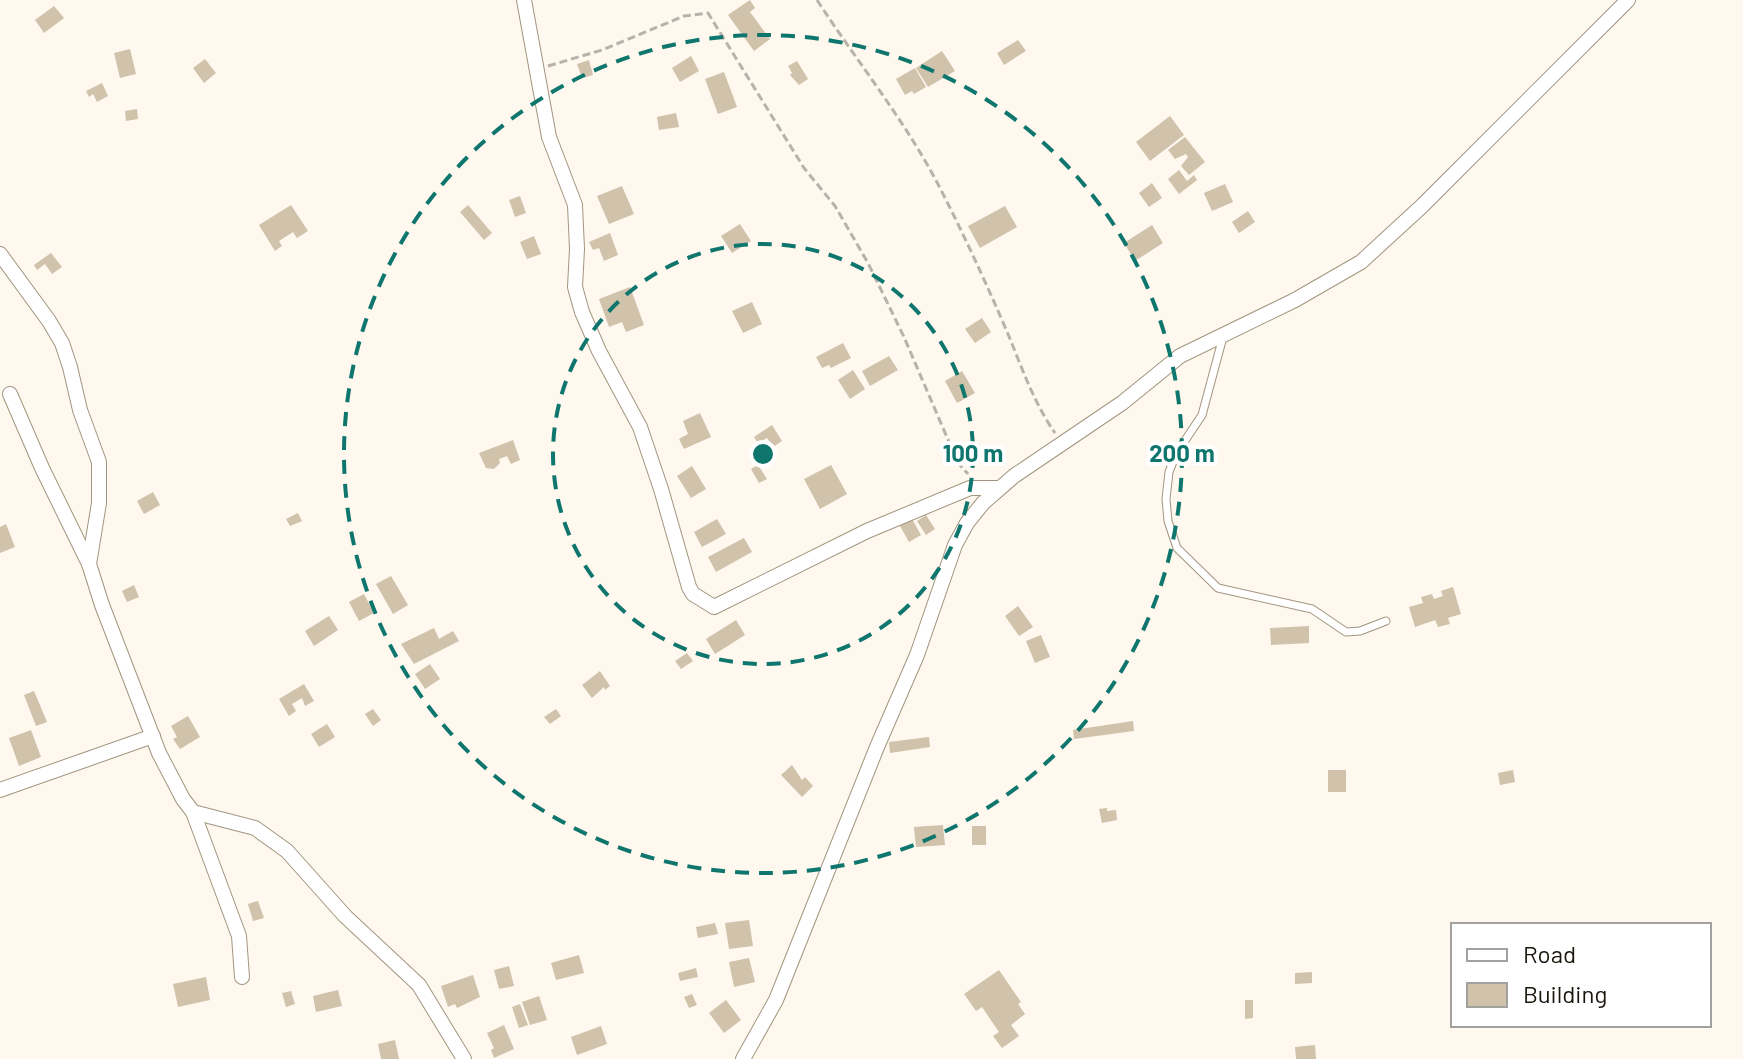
<svg xmlns="http://www.w3.org/2000/svg" width="1743" height="1059" viewBox="0 0 1743 1059" font-family="Barlow,sans-serif">
	<style>
		.building { fill: #d0c2ab }
		.lines { fill: none; stroke-linecap: round; stroke-linejoin: round }
		.service-casing { stroke: #a2957f; stroke-width: 9 }
		.minor-casing { stroke: #a2957f; stroke-width: 16 }
		.path { stroke: #b8b3aa; stroke-width: 3; stroke-dasharray: 8 4; stroke-linecap: butt }
		.service { stroke: #fff; stroke-width: 7 }
		.minor { stroke: #fff; stroke-width: 14 }
		.ring { fill: none; stroke: #0f766e; stroke-width: 4; stroke-dasharray: 14 10 }
		.centre { fill: #0f766e; stroke: #fff; stroke-width: 4 }
		.ring-label { font-size: 24px; text-anchor: middle; font-weight: bold; fill: #0f766e; stroke: #fff; stroke-width: 8; stroke-linejoin: round; paint-order: stroke }
	</style>
	<rect width="100%" height="100%" fill="#fef8ef"/>
	<g class="building">
		<path d="M750 0 755 8 750 12 770 39 754 51 728 15Z"/>
		<path d="M54 6 64 18 44 33 35 20Z"/>
		<path d="M1018 40 1026 51 1004 65 997 53Z"/>
		<path d="M130 49 136 74 120 78 114 53Z"/>
		<path d="M942 51 955 71 928 87 916 68Z"/>
		<path d="M691 56 699 71 680 82 672 68Z"/>
		<path d="M205 59 216 73 204 83 193 68Z"/>
		<path d="M589 60 593 75 582 78 577 64Z"/>
		<path d="M797 61 808 79 799 85 790 75 792 73 788 66Z"/>
		<path d="M915 68 926 87 914 94 912 91 905 95 896 79Z"/>
		<path d="M724 72 737 107 718 114 705 79Z"/>
		<path d="M102 83 108 96 97 102 93 94 89 97 86 91Z"/>
		<path d="M137 109 138 119 126 121 125 111Z"/>
		<path d="M676 113 679 127 659 130 657 117Z"/>
		<path d="M1170 116 1184 135 1150 161 1136 142Z"/>
		<path d="M1185 137 1205 162 1189 175 1181 166 1188 157 1186 154 1175 159 1168 150Z"/>
		<path d="M1179 170 1187 181 1194 175 1197 180 1179 194 1168 179Z"/>
		<path d="M1152 183 1162 198 1149 207 1139 193Z"/>
		<path d="M1225 184 1233 202 1212 211 1204 193Z"/>
		<path d="M622 186 634 214 609 224 597 196Z"/>
		<path d="M520 196 526 213 515 217 509 200Z"/>
		<path d="M291 205 308 231 297 238 293 232 279 241 282 246 275 251 259 225Z"/>
		<path d="M468 205 492 233 484 240 460 212Z"/>
		<path d="M1005 206 1017 227 980 248 968 226Z"/>
		<path d="M1248 211 1255 222 1239 233 1232 222Z"/>
		<path d="M740 224 751 241 732 253 721 236Z"/>
		<path d="M1152 225 1163 243 1135 261 1124 243Z"/>
		<path d="M610 233 618 255 604 261 599 248 593 250 589 242Z"/>
		<path d="M534 236 541 254 527 259 520 242Z"/>
		<path d="M51 253 62 267 52 274 45 264 37 270 34 265Z"/>
		<path d="M630 287 644 325 626 332 622 322 609 327 599 299Z"/>
		<path d="M752 302 762 324 743 333 732 311Z"/>
		<path d="M982 318 991 332 975 343 965 329Z"/>
		<path d="M843 343 851 358 831 368 829 365 822 368 816 357Z"/>
		<path d="M889 356 898 370 870 386 862 371Z"/>
		<path d="M853 370 865 389 850 399 838 380Z"/>
		<path d="M962 371 975 393 957 403 945 381Z"/>
		<path d="M700 413 711 437 684 449 679 439 688 434 683 421Z"/>
		<path d="M772 425 782 441 773 447 767 438 758 443 754 437Z"/>
		<path d="M513 440 520 460 511 464 507 456 499 459 500 463 494 469 486 468 479 453Z"/>
		<path d="M758 465 767 479 759 483 751 469Z"/>
		<path d="M831 465 847 494 820 509 804 479Z"/>
		<path d="M692 466 706 489 691 498 677 476Z"/>
		<path d="M153 492 160 505 144 514 137 501Z"/>
		<path d="M298 513 302 521 290 526 286 519Z"/>
		<path d="M926 515 935 529 926 535 917 521Z"/>
		<path d="M717 519 726 534 702 547 694 532Z"/>
		<path d="M912 519 921 535 909 542 900 526Z"/>
		<path d="M6 524 15 547 0 553V527Z"/>
		<path d="M744 538 752 552 716 572 708 557Z"/>
		<path d="M391 576 408 605 393 614 376 584Z"/>
		<path d="M134 585 139 597 127 602 122 591Z"/>
		<path d="M1453 587 1461 614 1448 618 1450 624 1438 627 1435 620 1415 627 1409 607 1423 603 1421 597 1432 594 1434 599 1443 596 1441 591Z"/>
		<path d="M364 594 374 613 359 621 349 602Z"/>
		<path d="M1018 606 1033 627 1019 636 1005 616Z"/>
		<path d="M329 616 338 630 314 646 305 631Z"/>
		<path d="M736 620 745 635 715 654 706 639Z"/>
		<path d="M1309 626V643L1271 645 1270 628Z"/>
		<path d="M434 628 439 639 453 631 459 641 414 664 401 644Z"/>
		<path d="M1041 635 1050 657 1035 663 1026 641Z"/>
		<path d="M687 653 693 661 681 669 675 661Z"/>
		<path d="M430 664 440 679 425 689 415 674Z"/>
		<path d="M600 671 610 686 605 690 604 687 592 698 582 685Z"/>
		<path d="M304 684 314 701 305 706 302 698 292 704 296 711 289 716 279 699Z"/>
		<path d="M34 691 47 722 36 726 24 695Z"/>
		<path d="M373 709 381 720 373 726 365 714Z"/>
		<path d="M556 709 561 716 550 724 544 717Z"/>
		<path d="M188 716 200 737 180 749 173 739 177 737 171 726Z"/>
		<path d="M1133 721 1134 731 1074 739 1073 730Z"/>
		<path d="M327 724 335 737 319 747 311 734Z"/>
		<path d="M31 730 41 757 19 766 9 738Z"/>
		<path d="M929 737 930 747 890 753 889 742Z"/>
		<path d="M792 765 802 780 805 777 813 786 802 797 781 775Z"/>
		<rect x="1328" y="770" width="18" height="22"/>
		<path d="M1513 770 1515 782 1500 785 1498 773Z"/>
		<path d="M1107 808V811L1116 810 1117 820 1102 823 1099 809Z"/>
		<path d="M943 825 945 845 916 847 914 827Z"/>
		<rect x="972" y="826" width="14" height="19"/>
		<path d="M258 901 264 918 253 921 248 904Z"/>
		<path d="M749 920 753 946 729 949 725 923Z"/>
		<path d="M715 923 718 934 698 938 696 927Z"/>
		<path d="M579 955 584 973 556 980 551 963Z"/>
		<path d="M749 958 755 982 734 987 729 962Z"/>
		<path d="M509 966 514 986 499 989 494 970Z"/>
		<path d="M696 968 698 977 680 981 678 973Z"/>
		<path d="M999 970 1021 1002 1018 1004 1025 1014 1011 1025 1019 1036 1002 1048 993 1036 999 1032 982 1007 976 1011 964 994Z"/>
		<path d="M1312 972V983L1295 984V973Z"/>
		<path d="M473 975 480 997 457 1008 455 1004 448 1007 441 986Z"/>
		<path d="M206 977 210 1000 178 1007 173 984Z"/>
		<path d="M338 990 342 1006 316 1012 313 996Z"/>
		<path d="M291 991 295 1004 286 1007 282 993Z"/>
		<path d="M692 994 697 1005 689 1008 684 997Z"/>
		<path d="M539 996 547 1020 530 1025 522 1002Z"/>
		<path d="M726 1000 741 1020 724 1033 709 1013Z"/>
		<path d="M1245 1000H1253V1018L1245 1019Z"/>
		<path d="M520 1004 528 1025 519 1028 512 1007Z"/>
		<path d="M504 1025 514 1049 494 1058 491 1050 494 1048 487 1033Z"/>
		<path d="M601 1026 607 1044 577 1055 571 1037Z"/>
		<path d="M395 1040 399 1059H381L378 1044Z"/>
		<path d="M1315 1045 1316 1059H1296L1295 1047Z"/>
	</g>
	<g class="lines">
		<g class="service-casing">
			<path id="service" d="M1223 337 1202 415 1176 454 1169 472 1166 499 1168 521 1177 548 1218 588 1312 609 1346 632 1360 631 1386 621"/>
		</g>
		<g class="minor-casing">
			<g id="minor">
				<path d="M524 0 549 137 575 205 577 249 575 287 582 312 599 351 640 427 661 489 689 587 693 594 714 607 867 531 970 488H999"/>
				<path d="M0 254 49 321 62 343 70 367 80 410 99 462V503L89 564 102 605 159 753 183 799 193 812 255 828 287 851 345 916 419 985 464 1059"/>
				<path d="M10 394 42 468 89 564"/>
				<path d="M0 790 153 736"/>
				<path d="M193 812 239 936 242 977"/>
				<path d="M743 1059 776 1000 877 747 917 655 955 545 967 523 983 503 1014 476 1122 403 1180 356 1295 300 1361 262 1422 206 1628 0"/>
			</g>
		</g>
		<g class="path">
			<path d="M817 0C858 63 907 123 941 190 965 237 987 285 1008 334 1022 368 1034 403 1055 433"/>
			<path d="M548 66 602 50 684 16 708 13 804 168 835 206 868 263 904 337 958 463 968 474"/>
		</g>
		<use href="#service" class="service"/>
		<use href="#minor" class="minor"/>
	</g>
	<g class="ring">
		<circle cx="763" cy="454" r="210"/>
		<circle cx="763" cy="454" r="419"/>
	</g>
	<circle cx="763" cy="454" r="12" class="centre"/>
	<g class="ring-label">
		<text x="973" y="462">100 m</text>
		<text x="1182" y="462">200 m</text>
	</g>
	<rect x="1451" y="923" width="260" height="104" fill="#ffffff" stroke="#a3a19e" stroke-width="2"/>
	<rect x="1467" y="949" width="40" height="12" fill="#ffffff" stroke="#a3a19e" stroke-width="2"/>
	<text x="1523" y="963" font-size="24" fill="#19140c">Road</text>
	<rect x="1467" y="983" width="40" height="24" fill="#d0c2ab" stroke="#a3a19e" stroke-width="2"/>
	<text x="1523" y="1003" font-size="24" fill="#19140c">Building</text>
</svg>
